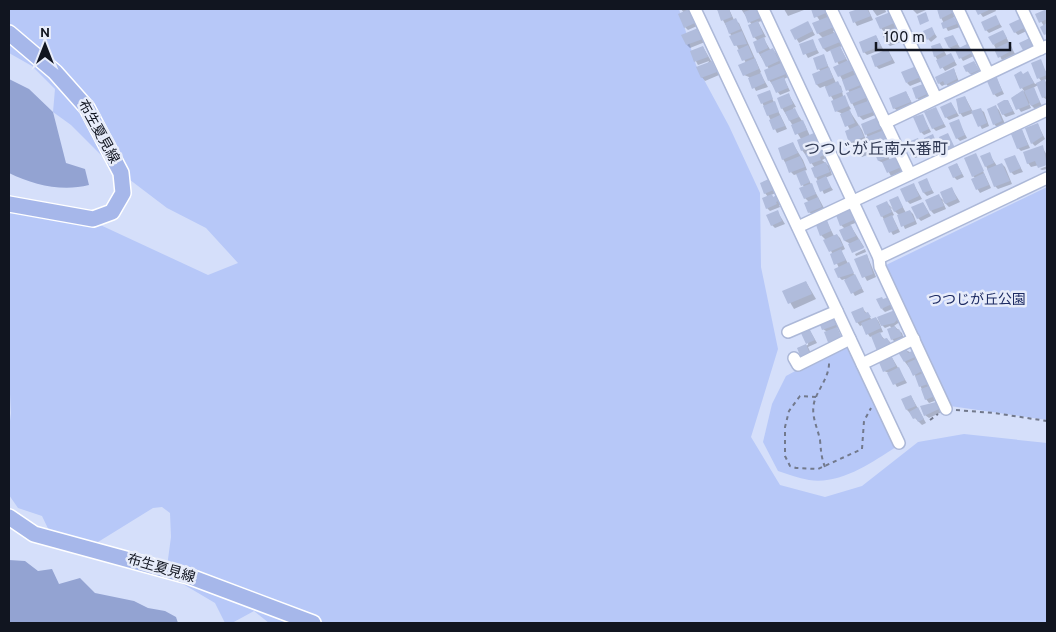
<svg xmlns="http://www.w3.org/2000/svg" width="1056" height="632" viewBox="0 0 1056 632" font-family="Overpass,'Noto Sans JP',sans-serif">
	<style>
		.green { fill: #b7c8f8 }
		.water { fill: #93a3d2 }
		.shadow { fill: #0003 }
		.building { fill: #b0bcdc }
		.lines { fill: none; stroke-linecap: round; stroke-linejoin: round }
		.minor-casing { stroke: #acb8d8; stroke-width: 14 }
		.major-casing { stroke: #fff; stroke-width: 18 }
		.path { stroke: #72798c; stroke-width: 2; stroke-dasharray: 4 4; stroke-linecap: butt }
		.minor { stroke: #fff; stroke-width: 11 }
		.major { stroke: #a6b7ea; stroke-width: 15 }
		.labels { text-anchor: middle; dominant-baseline: central; stroke-width: 5; stroke-linejoin: round; paint-order: stroke }
		.street-label { font-size: 14px; fill: #111520; stroke: #e7ecfa }
		.park-label { font-size: 14px; fill: #1d2b63; stroke: #e7ecfa }
		.quarter-label { font-size: 16px; fill: #303953; stroke: #e7ecfa }
	</style>
	<rect width="100%" height="100%" fill="#d5dffa"/>
	<g class="green">
		<path d="M9 9H679L696 65 729 126 760 193 761 267 778 349 751 437 780 485 825 497 862 486 918 442 964 434 1047 443V623H269L254 611 232 623H225L215 603 166 574 171 537 170 513 162 507 153 508 77 555 54 541 42 516 18 508 9 495V429L11 413 9 375V210L96 223 208 275 238 263 206 228 167 208 113 167 71 125 53 112 55 89 32 66 9 53Z"/>
		<path d="M1047 187V420L950 406 885 269 886 265Z"/>
		<path d="M842 346 851 350 896 447C871 463 840 485 809 480 798 478 788 474 778 471L763 442 772 404 786 376Z"/>
	</g>
	<g class="water">
		<path d="M9 79 29 89 53 112 66 163 85 169 89 185C62 192 34 185 9 173Z"/>
		<path d="M9 560 25 561 38 571 52 569 59 584 80 578 95 593 134 601 148 608 165 611 176 617 178 623H9Z"/>
	</g>
	<g class="shadow">
		<path d="M681 9H688L697 26 688 30 685 27 684 13Z"/>
		<path d="M717 9H729L734 20 739 23 761 72 760 73 768 87 756 91 749 77 744 75 746 63Z"/>
		<path d="M741 9H755L758 12 762 21 758 22 766 37 763 38 771 51 773 50 776 53 784 68 788 77 784 79 790 91 780 95 769 80V69L758 52V41L754 37 752 25Z"/>
		<path d="M784 9H803L804 10 788 16Z"/>
		<path d="M812 9H826L836 30 833 31 842 46 840 47 848 62 853 60 870 100 867 101 875 115 863 120 859 116 852 103 850 93 835 67 839 65 831 50 827 52 824 49 820 39 823 38 818 33 820 21Z"/>
		<path d="M861 9H868L873 20 857 26 850 13Z"/>
		<path d="M872 9H885L886 12 877 16Z"/>
		<path d="M912 9H925L926 10 917 14Z"/>
		<path d="M938 9H951L955 17H953L960 27 948 31 938 12Z"/>
		<path d="M977 9H995L996 11 983 17Z"/>
		<path d="M1047 10V37L1044 26 1037 15Z"/>
		<path d="M892 13 906 40 890 46 887 43 885 33 881 28Z"/>
		<path d="M995 17 1002 27 989 33 986 30Z"/>
		<path d="M1027 22 1031 29 1018 35 1015 32Z"/>
		<path d="M808 23 815 35 799 43 792 31Z"/>
		<path d="M931 28 937 37 931 42 928 39Z"/>
		<path d="M698 29 705 42 690 48 687 45Z"/>
		<path d="M1003 31 1015 54 1002 60 994 45Z"/>
		<path d="M876 36 883 49 867 55 864 52Z"/>
		<path d="M952 36 961 49 969 45 976 55 963 61 956 50 953 51 950 48 946 39Z"/>
		<path d="M812 41 819 53 808 58 801 45Z"/>
		<path d="M940 44 947 56 951 55 957 65 945 71 935 56Z"/>
		<path d="M703 47 719 75 705 81 702 77 709 61 698 65 691 52Z"/>
		<path d="M888 50 895 63 879 69 876 66Z"/>
		<path d="M823 55 836 83 841 86 843 96 851 109 849 110 862 130 866 140 863 141 870 154 862 157 859 154 851 142 850 130 841 113 836 111 834 101 825 86 820 88 817 85 813 75 821 72 819 69Z"/>
		<path d="M1040 61 1047 74V79L1044 80 1047 83V100L1043 97 1038 85 1033 88 1042 106 1035 109 1029 103 1031 108 1021 112 1012 98 1024 91 1022 88 1028 73 1035 84 1042 82 1039 78Z"/>
		<path d="M974 62 981 74 974 77 967 71Z"/>
		<path d="M918 67 925 80 910 86 907 83Z"/>
		<path d="M954 69 959 82 949 87 946 84 942 86 939 83Z"/>
		<path d="M996 77 1004 94 997 97 994 94Z"/>
		<path d="M923 85 929 98 920 101 917 98Z"/>
		<path d="M769 92 787 129 777 133 759 96Z"/>
		<path d="M906 92 913 105 898 111 894 108Z"/>
		<path d="M789 95 796 107 793 108 805 125 810 136 813 134 817 137 820 147H819L826 158 822 160 829 166 832 175 825 178 833 190 824 194 816 177 815 168 802 150 801 139 782 108Z"/>
		<path d="M965 97 973 112 980 109 984 112 989 126 982 129 973 113 963 117 960 113 958 108H960Z"/>
		<path d="M1008 101 1015 114 1006 117 999 110 1005 124 997 127 994 124 996 107 1002 113Z"/>
		<path d="M951 103 959 116 949 120 946 117Z"/>
		<path d="M935 108 946 127 936 131 933 128Z"/>
		<path d="M922 115 931 132 924 135 921 132Z"/>
		<path d="M878 119 891 145 883 147 890 160 906 170 891 176 884 163 879 161 862 125Z"/>
		<path d="M958 121 967 138 960 141 957 138Z"/>
		<path d="M1038 125 1045 139 1035 146 1032 143Z"/>
		<path d="M1022 131 1030 148 1021 151 1018 148Z"/>
		<path d="M933 136 941 153 934 156 931 153Z"/>
		<path d="M918 140 926 154 915 158 912 155Z"/>
		<path d="M793 144 803 160 807 170 804 171 825 210 813 215 809 212V202L805 198 804 187 797 174 794 175 791 172 783 159Z"/>
		<path d="M1042 147 1047 155V163L1031 167 1028 163Z"/>
		<path d="M975 154 991 188 980 193 972 180 975 178 973 176Z"/>
		<path d="M989 154 997 166 1002 164 1005 167 1012 184 998 189 995 186 986 166Z"/>
		<path d="M1015 157 1023 172 1014 175 1011 172Z"/>
		<path d="M957 164 964 177 957 180 954 177Z"/>
		<path d="M1047 166V169L1042 170 1040 169Z"/>
		<path d="M771 180 778 192 771 195 774 198 777 196 782 204 779 205 780 207 770 211 767 208 768 197 765 193Z"/>
		<path d="M926 180 934 193 927 196 924 193Z"/>
		<path d="M914 185 922 199 910 204 907 201Z"/>
		<path d="M952 189 960 202 949 207 942 200 946 209 934 214 931 211 939 196 945 202Z"/>
		<path d="M898 198 906 213 910 211 913 214 917 224 905 229 899 215 890 207 894 215 892 216 900 232 893 235 882 216 887 203 894 210Z"/>
		<path d="M923 203 931 216 921 221 918 218Z"/>
		<path d="M851 210 858 222 850 225 864 247 853 252 849 243 845 241V229L841 225Z"/>
		<path d="M777 211 785 224 775 228 772 225Z"/>
		<path d="M827 222 834 236 837 235 840 238 845 249 841 251 864 292 855 296 845 279 842 280 839 277V268L826 240 821 235Z"/>
		<path d="M865 249 866 252 856 256 855 254Z"/>
		<path d="M867 255 876 277 867 281 856 260Z"/>
		<path d="M806 282 816 299 794 309 784 292Z"/>
		<path d="M888 298 895 308 885 312 882 309Z"/>
		<path d="M863 309 872 320 876 318 879 322 883 332 879 333 885 340 887 339 890 342 893 348 872 336 870 337 862 325 860 326 857 322Z"/>
		<path d="M895 311 901 321 894 326 902 333 904 339 895 342 892 339V329L890 326 885 328 882 325Z"/>
		<path d="M833 318 836 321 839 328H837L844 343 823 329Z"/>
		<path d="M809 329 817 343 808 347 813 358 798 348 808 345Z"/>
		<path d="M906 350 915 355 937 400 929 403 926 399 917 378 905 362Z"/>
		<path d="M891 356 907 383 897 387 889 373 884 371Z"/>
		<path d="M911 396 926 423 922 425 907 410Z"/>
		<path d="M936 403 942 412 929 418 925 415Z"/>
	</g>
	<g class="building">
		<path d="M689 9 695 23 684 28 678 14Z"/>
		<path d="M717 9H729L732 17 721 21Z"/>
		<path d="M752 9H756L760 18 748 23 744 12Z"/>
		<path d="M811 9H825L826 13 814 18Z"/>
		<path d="M858 9H867L871 16 853 23 849 12Z"/>
		<path d="M937 9H950L952 13 940 19Z"/>
		<path d="M975 9H991L978 15Z"/>
		<path d="M1047 9V19L1039 23 1035 14Z"/>
		<path d="M893 11 897 22 880 29 875 18Z"/>
		<path d="M926 12 929 21 920 25 917 16Z"/>
		<path d="M996 15 1000 24 985 31 981 22Z"/>
		<path d="M830 16 834 27 817 34 812 23Z"/>
		<path d="M954 17 957 24 943 29 941 23Z"/>
		<path d="M1024 17 1028 26 1014 33 1009 24Z"/>
		<path d="M736 18 741 29 729 34 725 23Z"/>
		<path d="M758 21 763 34 753 38 748 25Z"/>
		<path d="M808 21 813 31 795 40 790 30Z"/>
		<path d="M1047 23V34L1044 35 1040 27Z"/>
		<path d="M899 26 903 37 886 44 882 33Z"/>
		<path d="M932 27 935 34 927 40 923 31Z"/>
		<path d="M698 28 703 39 686 45 681 35Z"/>
		<path d="M1003 30 1007 38 993 45 988 37Z"/>
		<path d="M742 31 747 44 734 46 729 36Z"/>
		<path d="M836 32 840 42 823 49 818 39Z"/>
		<path d="M876 35 881 46 863 53 859 42Z"/>
		<path d="M953 35 958 44 949 48 944 38Z"/>
		<path d="M1034 36 1038 45 1024 52 1019 43Z"/>
		<path d="M764 37 768 48 757 53 753 42Z"/>
		<path d="M813 39 817 50 803 55 799 44Z"/>
		<path d="M1009 42 1013 50 998 58 994 49Z"/>
		<path d="M940 43 944 52 934 57 931 46Z"/>
		<path d="M969 43 974 52 959 59 955 50Z"/>
		<path d="M748 45 753 57 742 61 737 50Z"/>
		<path d="M703 46 708 57 694 62 690 51Z"/>
		<path d="M840 46 846 59 835 63 830 50Z"/>
		<path d="M773 48 779 61 766 67 760 54Z"/>
		<path d="M888 49 892 60 875 67 871 56Z"/>
		<path d="M951 53 955 61 940 69 936 60Z"/>
		<path d="M824 54 828 66 817 70 813 58Z"/>
		<path d="M755 58 759 69 743 76 738 65Z"/>
		<path d="M853 58 857 69 838 77 833 67Z"/>
		<path d="M1041 59 1047 75 1037 79 1031 63Z"/>
		<path d="M712 61 717 72 701 78 696 67Z"/>
		<path d="M974 61 979 70 970 74 968 71 966 72 963 66Z"/>
		<path d="M781 63 786 74 768 81 764 70Z"/>
		<path d="M919 65 923 76 906 83 901 72Z"/>
		<path d="M829 67 833 78 816 85 812 74Z"/>
		<path d="M954 68 957 79 945 85 943 81 938 84 935 77Z"/>
		<path d="M1021 71 1023 74 1028 71 1034 83 1020 89 1014 75Z"/>
		<path d="M761 73 765 83 752 89 748 78Z"/>
		<path d="M859 73 863 84 846 91 842 80Z"/>
		<path d="M996 75 1002 91 993 95 986 79Z"/>
		<path d="M784 77 788 88 776 93 771 82Z"/>
		<path d="M1045 79 1047 96 1042 98 1036 83Z"/>
		<path d="M838 81 843 92 829 97 825 87Z"/>
		<path d="M923 84 927 94 916 99 912 88Z"/>
		<path d="M864 86 868 97 851 104 846 93Z"/>
		<path d="M1034 87 1040 102 1031 106 1024 91Z"/>
		<path d="M770 90 773 99 761 104 757 95Z"/>
		<path d="M1023 90 1029 105 1016 110 1011 98Z"/>
		<path d="M906 91 911 102 893 109 889 98Z"/>
		<path d="M789 93 793 104 781 109 777 98Z"/>
		<path d="M845 95 849 106 835 112 831 101Z"/>
		<path d="M965 96 971 110 959 114 956 99Z"/>
		<path d="M1004 100H1008L1013 111 1002 115 997 104Z"/>
		<path d="M775 101 779 112 767 116 763 106Z"/>
		<path d="M868 101 873 112 858 117 854 106Z"/>
		<path d="M951 102 957 113 945 118 940 107Z"/>
		<path d="M996 105 1002 121 993 125 987 109Z"/>
		<path d="M936 107 944 124 932 129 924 112Z"/>
		<path d="M795 108 799 117 789 121 785 112Z"/>
		<path d="M981 108 987 123 978 127 971 111Z"/>
		<path d="M850 110 855 123 845 127 840 114Z"/>
		<path d="M923 114 929 129 920 133 913 117Z"/>
		<path d="M780 115 785 126 773 130 769 120Z"/>
		<path d="M878 117 883 128 865 135 861 124Z"/>
		<path d="M959 119 965 135 956 139 949 123Z"/>
		<path d="M803 120 807 130 795 135 791 125Z"/>
		<path d="M1038 123 1043 136 1031 144 1025 128Z"/>
		<path d="M859 125 864 137 849 143 845 131Z"/>
		<path d="M1022 129 1028 145 1017 149 1011 134Z"/>
		<path d="M884 130 888 141 871 148 866 137Z"/>
		<path d="M814 133 818 144 801 151 797 140Z"/>
		<path d="M948 133 955 148 945 152 939 137Z"/>
		<path d="M933 134 939 150 930 154 924 138Z"/>
		<path d="M918 138 923 151 911 156 906 143Z"/>
		<path d="M863 139 868 151 858 155 853 144Z"/>
		<path d="M793 142 798 153 782 160 778 148Z"/>
		<path d="M1043 145 1047 165 1038 168 1035 161 1027 164 1023 152Z"/>
		<path d="M883 146 888 157 878 161 873 150Z"/>
		<path d="M820 147 824 155 820 157 821 160 810 164 805 154Z"/>
		<path d="M990 152 994 163 985 167 980 156Z"/>
		<path d="M976 153 984 171 972 177 964 158Z"/>
		<path d="M900 155 904 166 887 173 882 162Z"/>
		<path d="M1015 155 1021 168 1010 173 1004 159Z"/>
		<path d="M800 156 805 167 789 173 785 162Z"/>
		<path d="M826 162 830 172 815 178 811 168Z"/>
		<path d="M957 163 962 174 953 178 948 167Z"/>
		<path d="M1002 163 1010 181 994 187 987 169Z"/>
		<path d="M805 170 810 182 801 186 796 174Z"/>
		<path d="M984 173 989 185 976 190 971 179Z"/>
		<path d="M826 176 831 187 820 192 816 181Z"/>
		<path d="M771 178 776 189 764 194 760 183Z"/>
		<path d="M927 178 932 190 923 193 918 182Z"/>
		<path d="M812 183 816 194 804 199 799 188Z"/>
		<path d="M914 183 919 196 906 202 900 189Z"/>
		<path d="M952 187 957 199 945 204 940 192Z"/>
		<path d="M772 194 773 197 777 195 780 200 776 202 777 204 766 209 762 198Z"/>
		<path d="M939 194 944 206 930 211 925 200Z"/>
		<path d="M898 196 903 207 894 212 889 200Z"/>
		<path d="M818 197 822 207 808 213 804 203Z"/>
		<path d="M887 201 892 212 881 217 876 206Z"/>
		<path d="M923 202 929 213 917 219 911 207Z"/>
		<path d="M851 208 856 219 840 226 836 215Z"/>
		<path d="M778 210 782 221 771 226 766 215Z"/>
		<path d="M910 210 915 221 901 227 897 215Z"/>
		<path d="M892 215 898 229 889 233 883 219Z"/>
		<path d="M827 220 831 231 820 236 816 225Z"/>
		<path d="M851 225 856 236 844 241 839 230Z"/>
		<path d="M837 234 843 246 829 252 823 240Z"/>
		<path d="M859 239 864 248 852 253 848 244Z"/>
		<path d="M841 249 846 260 834 265 830 254Z"/>
		<path d="M867 254 873 274 862 278 854 259Z"/>
		<path d="M849 262 854 273 838 278 834 269Z"/>
		<path d="M855 274 862 288 851 294 844 280Z"/>
		<path d="M806 281 812 294 788 304 782 291Z"/>
		<path d="M882 297 883 299 889 297 892 304 881 309 876 299Z"/>
		<path d="M863 307 865 313 868 312 871 317 856 323 851 312Z"/>
		<path d="M895 310 899 318 894 323 881 326 877 317Z"/>
		<path d="M833 317 836 325 822 330 819 322Z"/>
		<path d="M876 317 881 328 866 335 861 323Z"/>
		<path d="M895 326 897 330 899 329 902 336 891 340 887 329Z"/>
		<path d="M837 327 842 340 829 345 824 332Z"/>
		<path d="M809 328 815 340 806 344 800 331Z"/>
		<path d="M880 332 883 339 887 338 891 345 877 351 871 336Z"/>
		<path d="M806 344 810 354 801 358 797 348Z"/>
		<path d="M906 348 908 353 912 351 915 357 904 362 898 352Z"/>
		<path d="M891 355 896 366 883 372 878 360Z"/>
		<path d="M916 359 922 371 913 376 907 363Z"/>
		<path d="M899 367 905 380 893 385 887 373Z"/>
		<path d="M924 373 928 384 919 387 915 376Z"/>
		<path d="M931 385 935 396 925 400 921 389Z"/>
		<path d="M911 395 916 406 906 410 901 399Z"/>
		<path d="M936 402 939 409 924 416 920 406Z"/>
		<path d="M918 407 924 419 918 422 916 418 913 419 909 412Z"/>
	</g>
	<g class="lines">
		<g class="minor-casing">
			<g id="minor">
				<path d="M695 9 837 311 788 332"/>
				<path d="M763 9 879 258 880 267 946 409"/>
				<path d="M831 9 910 174"/>
				<path d="M894 9 936 98"/>
				<path d="M958 9 988 73"/>
				<path d="M1022 9 1041 49"/>
				<path d="M885 123 1047 46"/>
				<path d="M798 227 1047 110"/>
				<path d="M879 258 1047 178"/>
				<path d="M837 311 899 443"/>
				<path d="M794 358 798 365 850 339"/>
				<path d="M862 364 914 339"/>
			</g>
		</g>
		<g class="major-casing">
			<g id="major">
				<path d="M9 33 55 72 87 108 121 173 123 193 112 212 93 219 9 204"/>
				<path d="M9 517 34 534 188 576 313 623"/>
			</g>
		</g>
		<g class="path">
			<path d="M816 397 800 396 789 411 785 427V456L790 466 796 468 818 469 862 449 864 421 871 408"/>
			<path d="M956 410 994 413 1047 421"/>
			<path d="M930 420 938 414"/>
			<path d="M825 467C821 457 821 450 820 440 817 425 809 413 816 397 821 385 830 375 829 360"/>
		</g>
		<use href="#minor" class="minor"/>
		<use href="#major" class="major"/>
	</g>
	<g class="labels">
		<g class="street-label">
			<text transform="translate(98 132) rotate(61)">布生夏見線</text>
			<text transform="translate(161 569) rotate(16)">布生夏見線</text>
		</g>
		<g class="park-label">
			<text x="977" y="300">つつじが丘公園</text>
		</g>
		<g class="quarter-label">
			<text x="876" y="150">つつじが丘南六番町</text>
		</g>
	</g>
	<rect width="1056" height="632" fill="none" stroke="#111520" stroke-width="20"/>
	<g transform="translate(45 45)" stroke="#e7ecfa" stroke-width="4" paint-order="stroke">
	<path d="M0-4L9 19L0 12L-9 19Z" fill="#111520"/>
	<text y="-8" font-size="14" font-weight="bold" text-anchor="middle" fill="#111520">N</text>
	</g>
	<path d="M876 42v8h134v-8" fill="none" stroke="#111520" stroke-width="2.5"/>
	<text x="884" y="42" font-size="15" fill="#111520" stroke="#e7ecfa" stroke-width="4" paint-order="stroke">100 m</text>
</svg>
